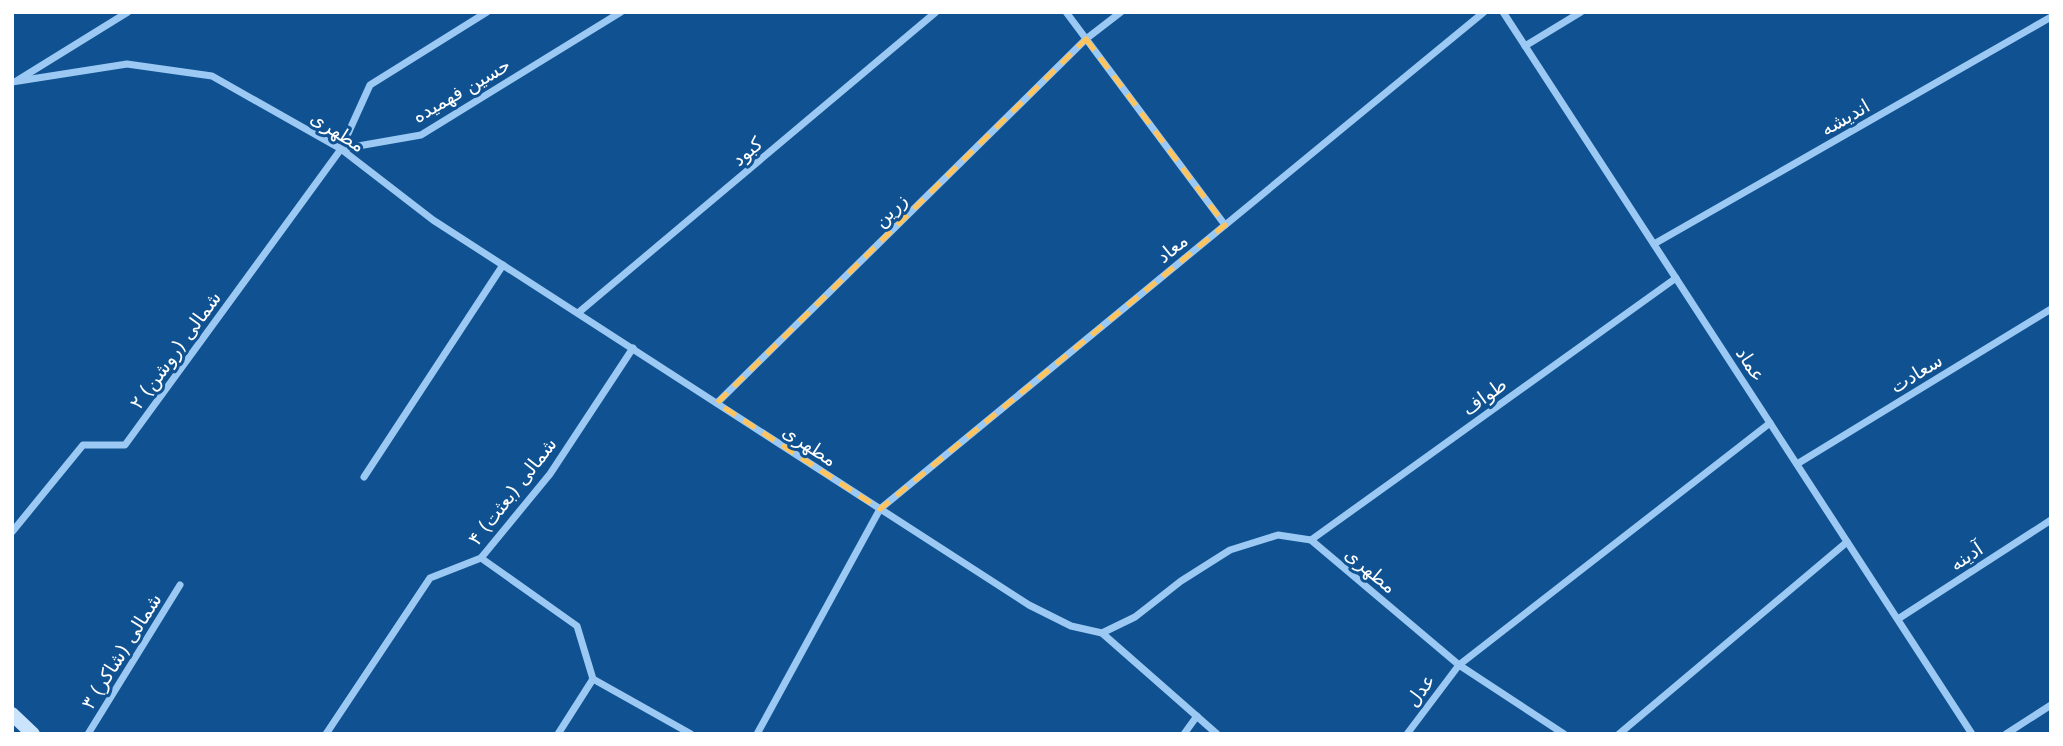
<svg xmlns="http://www.w3.org/2000/svg" width="2063" height="746" viewBox="0 0 2063 746" font-family="'DejaVu Sans',Vazirmatn,sans-serif">
	<style>
		.lines { fill: none; stroke-linecap: round; stroke-linejoin: round }
		.street { stroke: #9bc9f3; stroke-width: 7 }
		.secondary { stroke: #cae4fd; stroke-width: 14 }
		.marked { fill: none; stroke: #ffc45d; stroke-width: 5; stroke-dasharray: 14 9; stroke-linejoin: round }
		.labels { text-anchor: middle; dominant-baseline: central; stroke-width: 6; stroke-linejoin: round; paint-order: stroke }
		.street-label { font-size: 19px; fill: #fff; stroke: #105291 }
	</style>
	<rect width="100%" height="100%" fill="#105291"/>
	<g class="lines">
		<g class="street">
			<path d="M1066 12 1225 225"/>
			<path d="M1503 12 1972 734"/>
			<path d="M1525 46 1581 12"/>
			<path d="M18 80 128 12"/>
			<path d="M12 82 127 64 212 76 341 149 433 220 1029 605 1071 626 1102 633 1135 617 1181 581 1230 550 1278 535 1311 540 1459 665 1564 734"/>
			<path d="M341 149 421 135 621 12"/>
			<path d="M1654 244 2051 17"/>
			<path d="M578 313 936 12"/>
			<path d="M717 403 1086 39 1121 12"/>
			<path d="M1797 464 2051 309"/>
			<path d="M364 477 503 265"/>
			<path d="M12 532 83 445H125L341 149 370 85 487 12"/>
			<path d="M1311 540 1676 278"/>
			<path d="M481 558 577 626 593 679 691 734"/>
			<path d="M1898 619 2051 520"/>
			<path d="M1102 633 1217 734"/>
			<path d="M88 734 180 585"/>
			<path d="M326 734 430 578 481 558 550 474 633 348"/>
			<path d="M558 734 593 679"/>
			<path d="M757 734 880 509 1484 12"/>
			<path d="M1184 734 1197 716"/>
			<path d="M1407 734 1459 665 1770 423"/>
			<path d="M1619 734 1847 542"/>
			<path d="M2006 734 2051 705"/>
		</g>
		<path class="secondary" d="M12 714 33 734"/>
	</g>
	<path class="marked" d="M1086 39 1225 225 880 509 717 403Z"/>
	<g class="labels">
		<g class="street-label">
			<text transform="translate(461 90) rotate(-30)">حسین فهمیده</text>
			<text transform="translate(1845 117) rotate(-30)">اندیشه</text>
			<text transform="translate(338 131) rotate(32)">مطهری</text>
			<text transform="translate(747 151) rotate(-40)">کبود</text>
			<text transform="translate(890 210) rotate(-45)">زرین</text>
			<text transform="translate(1172 248) rotate(-39)">معاد</text>
			<text transform="translate(175 350) rotate(-54)">۲ شمالی (روشن)</text>
			<text transform="translate(1751 364) rotate(57)">عماد</text>
			<text transform="translate(1916 373) rotate(-32)">سعادت</text>
			<text transform="translate(1484 396) rotate(-36)">طواف</text>
			<text transform="translate(810 445) rotate(33)">مطهری</text>
			<text transform="translate(512 491) rotate(-52)">۴ شمالی (بعثت)</text>
			<text transform="translate(1966 556) rotate(-33)">آدینه</text>
			<text transform="translate(1371 570) rotate(40)">مطهری</text>
			<text transform="translate(121 651) rotate(-58)">۳ شمالی (شاکر)</text>
			<text transform="translate(1420 690) rotate(-53)">عدل</text>
		</g>
	</g>
	<rect width="2063" height="746" fill="none" stroke="#ffffff" stroke-width="28"/>
</svg>
